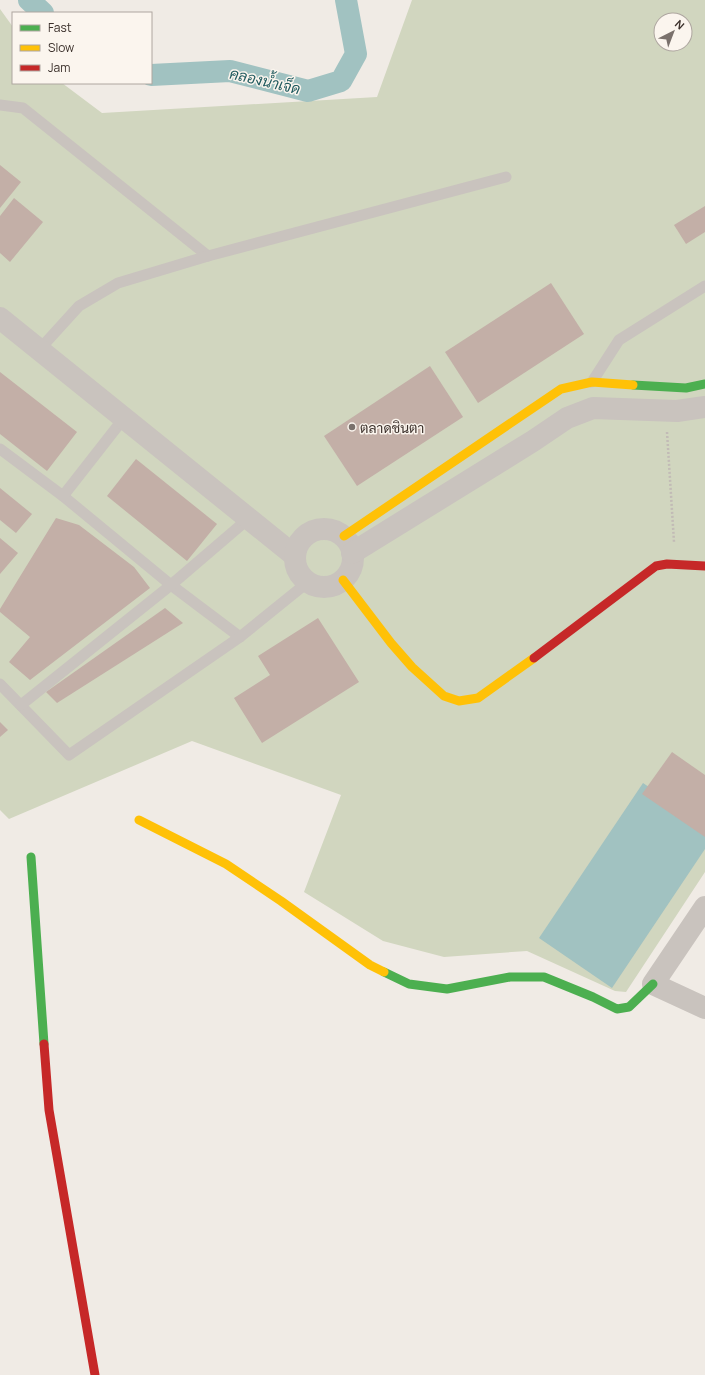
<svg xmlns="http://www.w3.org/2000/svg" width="705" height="1375" viewBox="0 0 705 1375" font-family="Manrope,Sarabun,sans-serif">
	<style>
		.green { fill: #d1d6bf; fill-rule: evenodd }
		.water { fill: #a1c2c1 }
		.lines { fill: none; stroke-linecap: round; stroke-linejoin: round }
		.canal { stroke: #a1c2c1; stroke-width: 22 }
		.building { fill: #c3afa7 }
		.path { stroke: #c2bbb6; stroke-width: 2.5; stroke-dasharray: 2 2; stroke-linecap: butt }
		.lane { stroke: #c9c3be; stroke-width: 11 }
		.street { stroke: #c9c3be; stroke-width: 22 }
		.fast { stroke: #4caf50; stroke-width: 9 }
		.slow { stroke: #ffc107; stroke-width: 9 }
		.jam { stroke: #c62828; stroke-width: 9 }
		.poi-dot { fill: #7a716c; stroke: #fbf5ee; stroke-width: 1.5 }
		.labels { text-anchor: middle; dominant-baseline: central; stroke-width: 3; stroke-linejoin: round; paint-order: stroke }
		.poi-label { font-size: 14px; fill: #3b302b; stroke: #fbf5ee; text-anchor: start }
		.water-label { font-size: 15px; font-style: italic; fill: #1f5a5e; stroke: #fbf5ee }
	</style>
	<rect width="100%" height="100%" fill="#f0ebe5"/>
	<path class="green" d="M412 0H705V872L626 992 615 991 527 951 444 957 383 941 304 892 341 795 192 741 9 819 0 810V9L13 27V83H62L102 113 377 97ZM661 20H685V44H661Z"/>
	<path class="water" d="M643 783 705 825V849L612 988 539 938Z"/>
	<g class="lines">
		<g class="canal">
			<path d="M29 0 43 13"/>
			<path d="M151 75 230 71 308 91 341 81 356 54 346 0"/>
		</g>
	</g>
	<g class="building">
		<path d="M0 165 21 182 0 208Z"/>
		<path d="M14 198 43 222 10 262 0 253V216Z"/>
		<path d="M705 206V232L686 244 674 225Z"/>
		<path d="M551 283 584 334 478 403 445 352Z"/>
		<path d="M430 366 463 417 357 486 324 436Z"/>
		<path d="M0 372 77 432 47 471 0 434Z"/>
		<path d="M136 459 217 524 187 561 107 496Z"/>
		<path d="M0 488 32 514 16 533 0 520Z"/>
		<path d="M56 518 79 525 134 567 150 588 30 680 9 662 30 637 0 612V609Z"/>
		<path d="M0 538 18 553 0 574Z"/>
		<path d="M165 608 183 623 57 703 46 692Z"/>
		<path d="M318 618 359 682 262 743 234 698 270 675 258 656Z"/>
		<path d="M0 722 8 730 0 737Z"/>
		<path d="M672 752 705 775V837L642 794Z"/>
	</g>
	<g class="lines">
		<path class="path" d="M667 432 674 542"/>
		<g class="lane">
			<path d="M0 105 23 108 208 256"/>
			<path d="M39 350 79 306 118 283 208 256 506 177"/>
			<path d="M592 382 619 340 705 286"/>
			<path d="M0 449 63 496 171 585 240 637"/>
			<path d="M63 496 124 418"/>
			<path d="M0 684 69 755 240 637 308 582"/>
			<path d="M21 705 171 585 248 519"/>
		</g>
		<g class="street">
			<path d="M0 318 295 556"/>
			<circle cx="324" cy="558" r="29"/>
			<path d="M352 553 533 441 567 418 593 408 677 411 705 407"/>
			<path d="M705 907 653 984 705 1008"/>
		</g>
		<g class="fast">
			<path d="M633 385 686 388 705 384"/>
			<path d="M31 857 44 1044"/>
			<path d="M384 972 409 984 447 989 510 977H544L593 997 617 1009 629 1007 653 984"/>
		</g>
		<g class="slow">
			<path d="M344 536 561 389 592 382 633 385"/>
			<path d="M343 580 391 643 412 667 444 696 459 701 478 698 534 658"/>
			<path d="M139 820 226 864 281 901 370 965 384 972"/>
		</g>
		<g class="jam">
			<path d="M534 658 656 566 667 564 705 566"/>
			<path d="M44 1044 49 1110 95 1375"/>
		</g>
	</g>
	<circle class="poi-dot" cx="352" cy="427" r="4"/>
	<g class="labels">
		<g class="poi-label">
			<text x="360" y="427">ตลาดชินตา</text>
		</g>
		<g class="water-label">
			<text transform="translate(265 81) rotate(13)">คลองน้ำเจ็ด</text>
		</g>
	</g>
	<rect x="12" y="12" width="140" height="72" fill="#fbf5ee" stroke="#aea6a0"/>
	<rect x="20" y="25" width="20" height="6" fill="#4caf50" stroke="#aea6a0"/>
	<text x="48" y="32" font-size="12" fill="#3b302b">Fast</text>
	<rect x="20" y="45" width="20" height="6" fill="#ffc107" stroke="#aea6a0"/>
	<text x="48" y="52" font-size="12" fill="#3b302b">Slow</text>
	<rect x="20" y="65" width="20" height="6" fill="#c62828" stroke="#aea6a0"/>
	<text x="48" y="72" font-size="12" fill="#3b302b">Jam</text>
	<g transform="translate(673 32) rotate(42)"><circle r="19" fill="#fbf5ee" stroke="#aea6a0"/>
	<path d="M0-3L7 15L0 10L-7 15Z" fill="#7a716c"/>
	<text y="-6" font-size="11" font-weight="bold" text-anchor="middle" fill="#3b302b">N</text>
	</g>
</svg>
